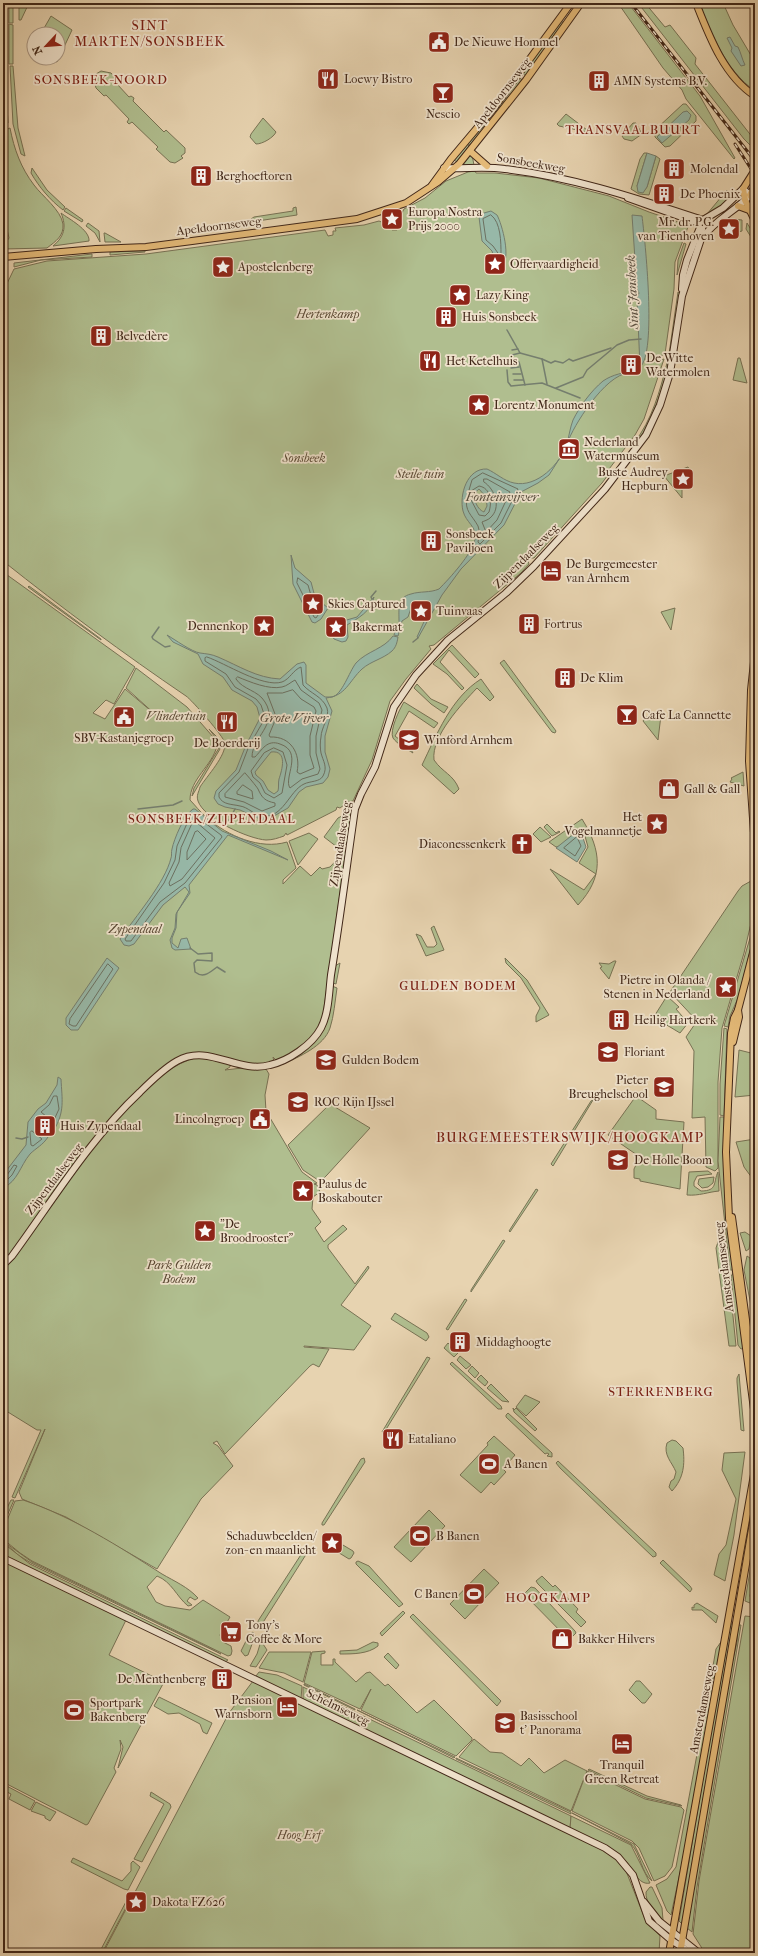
<svg xmlns="http://www.w3.org/2000/svg" width="758" height="1956" viewBox="0 0 758 1956" font-family="'IM FELL French Canon',serif">
	<style>
		.green { fill: #b0be8f; stroke: #787254; fill-rule: evenodd }
		.water { fill: #97b8a8; stroke: #757e6e; fill-rule: evenodd }
		.lines { fill: none; stroke-linecap: round; stroke-linejoin: round }
		.shore { stroke: #6c7060; stroke-width: 1 }
		.stream { stroke: #757e6e; stroke-width: 1.5 }
		.secondary-casing { stroke: #412718; stroke-width: 8 }
		.primary-casing { stroke: #412718; stroke-width: 8 }
		.secondary { stroke: #efe2cc; stroke-width: 6 }
		.primary { stroke: #e4ba78; stroke-width: 6 }
		.rail-casing { stroke: #412718; stroke-width: 3 }
		.rail { stroke: #efe2cc; stroke-width: 1.5; stroke-dasharray: 4.5; stroke-linecap: butt }
		.labels { text-anchor: middle; dominant-baseline: central; stroke-width: 3.5; stroke-linejoin: round; paint-order: stroke }
		.poi-label { font-size: 12px; fill: #412718; stroke: #efe2cc; text-anchor: start }
		.street-label { font-size: 12px; fill: #412718; stroke: #efe2cc }
		.park-label { font-size: 12px; font-style: italic; fill: #574530; stroke: #efe2cc }
		.neighbourhood-label { font-size: 13px; letter-spacing: 1px; fill: #7a1f14; stroke: #efe2cc }
		.water-label { font-size: 13px; font-style: italic; fill: #564b3c; stroke: #efe2cc }
		.quarter-label { font-size: 14px; letter-spacing: 1px; fill: #7a1f14; stroke: #efe2cc }
	</style>
	<rect width="100%" height="100%" fill="#e7d3b0"/>
	<filter id="stains"><feTurbulence type="fractalNoise" baseFrequency=".005" numOctaves="4"/><feColorMatrix values="0 0 0 0 .2 0 0 0 0 .09 0 0 0 0 .02 0 0 0 .5 -.17"/></filter>
	<radialGradient id="worn" r=".72"><stop offset=".6" stop-color="#630" stop-opacity="0"/><stop offset="1" stop-color="#630" stop-opacity=".3"/></radialGradient>
	<g class="green">
		<path d="M19 3H29L21 20H19Z"/>
		<path d="M618 3H628L700 96 735 158 734 159 686 99 682 90 663 68Z"/>
		<path d="M638 3H645L665 27 670 25 696 58 695 64 753 138V142L750 145 744 139Z"/>
		<path d="M698 3H723L733 25 755 62V91C725 70 713 35 698 3Z"/>
		<path d="M13 5V23H9V6Z"/>
		<path d="M51 16 72 30 57 62 48 58H58V34H50L43 30Z"/>
		<path d="M560 21 565 23 526 76 522 73 524 70H526Z"/>
		<path d="M9 24 13 25V64H9Z"/>
		<path d="M3 64 6 101 5 102 3 100Z"/>
		<path d="M10 66H13L18 128 25 156 21 154 13 124Z"/>
		<path d="M101 71 111 73 119 82 117 84 129 97 131 96 134 98 133 101 164 132 166 130 185 148V153L181 156 183 158 175 163 170 162 156 149 158 147 132 122 129 124 127 122 129 119 106 95 104 96 96 88 94 81 96 74Z"/>
		<path d="M519 78 523 80 500 112 494 111Z"/>
		<path d="M3 103 7 106 8 123 3 125 5 120 3 115Z"/>
		<path d="M683 104H686L696 116V121L670 146 665 147 655 137V130ZM687 111 691 115 662 142 657 137Z"/>
		<path d="M566 114 587 130V132L559 126 557 124Z"/>
		<path d="M263 118 276 132C274 137 263 144 256 144L250 137 251 134Z"/>
		<path d="M488 119 490 121 470 147 468 142Z"/>
		<path d="M633 123H636L642 134 632 141 624 139 622 136Z"/>
		<path d="M10 128C14 149 21 168 34 185 42 196 61 210 63 224 64 236 56 241 47 248L3 249V242L7 241 9 238 3 212V131Z"/>
		<path d="M467 142 469 147 459 163 452 159Z"/>
		<path d="M644 153H647L637 186 642 193 647 187 656 156 660 159 649 195 639 194 631 189 640 159Z"/>
		<path d="M472 155 474 165H462L469 156Z"/>
		<path d="M32 168 47 190 65 207 63 210C50 200 39 187 31 173Z"/>
		<path d="M475 171 476 173H495L539 178 609 196 649 212 687 225 688 227 675 262 674 289 665 354 660 356V360L664 359 644 419 635 435 606 473 608 475 602 483 534 558H531L528 561 529 564 521 573 434 645 429 646 431 649 406 679 390 701 372 760 353 801 348 802 340 808 337 807 336 810 287 835 286 833 284 836C278 838 273 840 266 840 249 839 204 819 198 801 196 795 199 792 200 787 207 776 226 756 225 743 224 737 192 700 186 696 124 654 62 608 3 561V292L14 269 47 261 146 254 325 230 328 236 333 235V231H336L335 228 364 225 379 221 389 225 392 230H397L399 223H397L404 209 425 198 446 181 468 172Z"/>
		<path d="M727 190 730 200 705 216 701 217 707 214Z"/>
		<path d="M296 207 297 215 251 222V219L254 217 293 211V208Z"/>
		<path d="M66 208 83 220 82 222 64 211Z"/>
		<path d="M61 213C69 219 90 230 89 241L53 246C64 237 67 227 61 213Z"/>
		<path d="M400 213C398 220 390 224 383 219Z"/>
		<path d="M733 219 742 220V231L734 233 730 230 728 236 723 231 722 227Z"/>
		<path d="M88 223 99 231 100 242 95 233 86 226Z"/>
		<path d="M747 223 755 236V243L752 245 751 237 746 229Z"/>
		<path d="M104 233H105L121 242H105Z"/>
		<path d="M684 243 686 244 677 275 678 260Z"/>
		<path d="M145 251V252L110 255V252Z"/>
		<path d="M92 254V257L41 260 14 267V263Z"/>
		<path d="M678 292 680 294 671 355 669 354Z"/>
		<path d="M738 358H740L747 383 733 380Z"/>
		<path d="M667 363H670C661 392 653 419 637 444L634 443C652 420 660 391 667 363Z"/>
		<path d="M688 467 689 469 683 479 685 480 682 484V498L664 476Z"/>
		<path d="M3 572 135 667 114 704 106 700 93 713 105 719 125 689 157 716 126 688 136 668 187 707 214 738 217 746C212 766 190 779 190 800 195 805 200 812 207 818 228 836 260 850 287 842L296 868 283 880V884L300 866 311 876 320 867 322 869 330 867 346 850 323 1015C317 1038 297 1051 277 1061L273 1057 274 1062C267 1063 259 1065 252 1064 221 1060 208 1044 175 1059L100 1132 58 1185 13 1251 3 1262Z"/>
		<path d="M29 586 101 639V640L28 587Z"/>
		<path d="M675 608 671 630 661 612Z"/>
		<path d="M452 645 479 674 475 678 449 650 440 662 464 688 462 690 447 674 433 664Z"/>
		<path d="M504 660 553 727 556 731 555 733 552 732 500 663Z"/>
		<path d="M481 679 494 697 490 701 477 688C462 704 431 736 434 760 443 773 453 774 459 789L454 794 422 765C437 734 451 698 481 679Z"/>
		<path d="M417 684 431 699 448 707 444 713 431 704 414 688Z"/>
		<path d="M404 702 438 723 434 728 409 711 395 736 410 748 413 753C407 749 397 744 393 738 389 731 400 708 404 702Z"/>
		<path d="M657 712 661 715 658 740 643 721 645 718Z"/>
		<path d="M209 729 219 739 220 749 192 796 194 788 219 748 218 741Z"/>
		<path d="M743 772 744 786 730 782 732 779 731 778Z"/>
		<path d="M350 812 351 814 347 844 337 847 324 837 338 818Z"/>
		<path d="M658 816 662 818 664 822 657 828 654 822Z"/>
		<path d="M582 819C602 851 604 877 578 905L550 869 584 890 596 874 579 863 588 847 583 829 560 846 556 847 549 842Z"/>
		<path d="M547 824 556 833 559 831 560 832 552 836 544 827Z"/>
		<path d="M540 827 551 837 541 842 533 834Z"/>
		<path d="M309 833 318 839 298 865 289 841Z"/>
		<path d="M754 880 755 881 754 936 738 998 730 1016 728 1027 724 1026 750 938 754 908Z"/>
		<path d="M751 881 752 919 744 953 722 1028 718 1082V1168L715 1171 706 1167 705 1117 692 1118 694 1051 686 1037 697 1021 670 992 738 891 742 886Z"/>
		<path d="M434 926 444 950 426 956 416 934 421 936 427 947H434L437 944 431 928Z"/>
		<path d="M505 958 527 980 549 1015 536 1022V1016L540 1008 521 978 506 963Z"/>
		<path d="M614 961H616L609 979 600 968 602 967 599 963 609 964Z"/>
		<path d="M340 963 336 984 333 983 335 966Z"/>
		<path d="M332 986 337 988C335 1001 334 1016 330 1028 324 1046 299 1057 283 1064L316 1039Z"/>
		<path d="M667 996 679 1007 676 1009 688 1023 680 1033 655 1018V1015Z"/>
		<path d="M724 1028 727 1029 724 1116 720 1115V1084Z"/>
		<path d="M739 1050 755 1054V1095L735 1097Z"/>
		<path d="M199 1057 230 1064V1067L225 1070 242 1068 266 1069 269 1074 265 1095 266 1111 302 1172 317 1183 314 1184 317 1185 320 1192 313 1197 312 1209 321 1222 315 1228 324 1242 343 1225 347 1229 328 1245V1248L355 1284 368 1266 369 1268 341 1305 371 1326 354 1350 304 1346V1347L329 1349 319 1367 313 1364 310 1366 225 1454 217 1441 213 1443 218 1446 233 1466 201 1499 157 1569 66 1517 22 1499 19 1492 45 1429 15 1498 12 1497 41 1430H37L3 1409V1267L32 1233 69 1181V1179C99 1140 150 1067 199 1057Z"/>
		<path d="M636 1096 656 1110V1119L684 1122 680 1189 640 1181V1179L634 1178V1169L640 1157 608 1135Z"/>
		<path d="M593 1100 553 1166 551 1164 591 1101Z"/>
		<path d="M330 1104 370 1128 327 1175 323 1179 318 1180 303 1170 288 1145Z"/>
		<path d="M720 1117H724L725 1188 734 1270H730L718 1161Z"/>
		<path d="M755 1139V1182L744 1167 736 1142Z"/>
		<path d="M708 1171 712 1174 697 1176 694 1182V1186L701 1191C718 1191 713 1182 718 1172L719 1191C708 1192 699 1196 687 1195L689 1172Z"/>
		<path d="M714 1177 713 1183 708 1187 702 1188 698 1184 699 1179Z"/>
		<path d="M536 1189 538 1190 510 1232 509 1231Z"/>
		<path d="M745 1232 751 1236 749 1249 746 1251 740 1233Z"/>
		<path d="M725 1237 736 1346H729L716 1248 719 1239Z"/>
		<path d="M503 1240 505 1241 471 1292V1290Z"/>
		<path d="M747 1256 750 1258 755 1305V1326L744 1270Z"/>
		<path d="M734 1272 744 1348 741 1349 738 1345 731 1276Z"/>
		<path d="M465 1299 467 1300 448 1330 446 1329Z"/>
		<path d="M395 1313 427 1333 429 1337 426 1341 391 1319Z"/>
		<path d="M448 1343 458 1353 454 1357 444 1348Z"/>
		<path d="M460 1356 471 1365 466 1369 457 1360Z"/>
		<path d="M427 1357 430 1358 429 1360 385 1431 382 1432Z"/>
		<path d="M452 1362 501 1406 502 1409H498L450 1364Z"/>
		<path d="M472 1366 479 1373 475 1378 468 1371Z"/>
		<path d="M739 1374 744 1431 741 1430 737 1382V1378Z"/>
		<path d="M481 1375 488 1382 485 1386 477 1379Z"/>
		<path d="M491 1384 509 1402 502 1401 487 1388Z"/>
		<path d="M525 1395 540 1402 526 1416 516 1407Z"/>
		<path d="M516 1408 537 1429 535 1431 514 1412 513 1408 514 1410Z"/>
		<path d="M508 1413 552 1453V1457L547 1456 549 1454 547 1453 545 1454 506 1417V1415Z"/>
		<path d="M494 1436 515 1455 503 1469 506 1472 494 1485 491 1482 481 1493 460 1475 488 1445 487 1443Z"/>
		<path d="M672 1440 676 1441 683 1448C685 1464 684 1478 672 1491L669 1487 671 1481 674 1479 676 1472C672 1462 663 1455 667 1443Z"/>
		<path d="M745 1452 734 1535 725 1581 714 1575 719 1554 726 1545 736 1499 722 1470 724 1453Z"/>
		<path d="M364 1458 365 1462 324 1525H322V1523L361 1459Z"/>
		<path d="M558 1461 656 1553V1556L653 1557 560 1468 556 1463Z"/>
		<path d="M11 1500H14L3 1525V1516Z"/>
		<path d="M23 1500C71 1516 120 1547 162 1574 174 1581 188 1587 198 1598L195 1600 190 1597 187 1601 192 1605 188 1606C176 1596 172 1582 157 1576L147 1587 156 1602 165 1606 190 1610 203 1600 230 1617 220 1635 223 1642 231 1646 232 1651 231 1655 228 1656 32 1561 20 1553 3 1539V1530L15 1501Z"/>
		<path d="M429 1510 445 1526 411 1562 394 1547Z"/>
		<path d="M326 1535 353 1551 354 1553 351 1558 349 1559 323 1543 322 1539Z"/>
		<path d="M3 1541 32 1562 212 1649 221 1654 31 1563 18 1555Z"/>
		<path d="M755 1541V1569L750 1596 751 1598H755V1605L745 1601Z"/>
		<path d="M3 1543 30 1564 228 1660 225 1662 3 1556Z"/>
		<path d="M304 1550H307V1553L262 1624 258 1625V1621Z"/>
		<path d="M663 1560 690 1586 692 1589 690 1592 660 1563Z"/>
		<path d="M3 1561 126 1620 109 1655 164 1682 118 1768 123 1747 120 1740 121 1749 114 1768 116 1772 88 1824 86 1825 3 1782Z"/>
		<path d="M358 1561 369 1566 403 1604 399 1607 356 1564V1562Z"/>
		<path d="M484 1569 499 1583 465 1619 450 1604Z"/>
		<path d="M542 1576 553 1587 555 1585 578 1609 576 1612 586 1622 581 1627 538 1584 536 1581Z"/>
		<path d="M531 1587 535 1588 575 1631 576 1633 569 1640 524 1594Z"/>
		<path d="M697 1603 718 1616 716 1623 702 1610H692V1607L694 1608V1605Z"/>
		<path d="M403 1611 405 1613 382 1636 380 1633Z"/>
		<path d="M413 1614 501 1701 497 1706 410 1617Z"/>
		<path d="M745 1616 755 1617V1953H705L693 1934 699 1881Z"/>
		<path d="M729 1624H733L682 1924 679 1921Z"/>
		<path d="M738 1625H741L697 1887 692 1932 687 1928 729 1676 737 1642Z"/>
		<path d="M253 1632 255 1636 248 1655 245 1656 241 1651 249 1635Z"/>
		<path d="M723 1639 715 1678H713L712 1684 710 1683 716 1649Z"/>
		<path d="M261 1641 267 1650 256 1667 250 1666 257 1654Z"/>
		<path d="M373 1642 378 1643V1646C368 1654 353 1654 340 1654V1651L357 1650Z"/>
		<path d="M325 1651V1653L321 1654V1665H333V1659H335V1662L356 1682 366 1673 370 1672 385 1686 388 1684 417 1713 434 1700 472 1738V1740L456 1756 361 1710 371 1689 360 1709 304 1683 312 1652Z"/>
		<path d="M269 1652H311L303 1682 284 1673 259 1668Z"/>
		<path d="M388 1653 399 1665 396 1669 384 1657Z"/>
		<path d="M259 1672 277 1675 302 1686 301 1699 256 1676Z"/>
		<path d="M253 1681 599 1847 617 1859 626 1871 645 1919 660 1936 659 1953H103L229 1713Z"/>
		<path d="M636 1681H640L652 1694 645 1703H642L629 1690Z"/>
		<path d="M304 1684 355 1709V1710L304 1685Z"/>
		<path d="M303 1687 571 1816 570 1829 303 1700Z"/>
		<path d="M709 1690H713L685 1849 671 1915 667 1911 656 1885 667 1879 676 1867Z"/>
		<path d="M159 1697 212 1723 207 1734 203 1732 200 1724 179 1713 168 1714 154 1706Z"/>
		<path d="M357 1710 455 1757 454 1758Z"/>
		<path d="M474 1739 490 1752 502 1753 521 1766 529 1758 544 1773 565 1760 587 1771 571 1811 459 1757Z"/>
		<path d="M456 1758 571 1812V1814L456 1759Z"/>
		<path d="M589 1769 647 1796 681 1805 682 1806 646 1798 588 1770Z"/>
		<path d="M587 1771 645 1799 681 1807 684 1810 672 1867 665 1876 654 1881 639 1848 632 1841 572 1811Z"/>
		<path d="M3 1784 35 1801 30 1810 9 1799 11 1794 3 1790Z"/>
		<path d="M151 1792 170 1804 171 1807 142 1862 134 1859 164 1804 150 1796Z"/>
		<path d="M36 1802 56 1812 50 1821 45 1818V1816L31 1811Z"/>
		<path d="M572 1813 634 1844 652 1881C641 1873 641 1854 631 1844Z"/>
		<path d="M571 1816 631 1845 650 1883C638 1886 632 1867 625 1860 610 1845 589 1838 570 1829Z"/>
		<path d="M73 1858 122 1881 131 1871V1863L133 1861 140 1867 128 1890 124 1889 71 1862Z"/>
		<path d="M650 1887H652L662 1908 663 1920C655 1914 645 1902 646 1892Z"/>
		<path d="M129 1896H132L130 1900 102 1953H99Z"/>
	</g>
	<g class="water">
		<path d="M730 37 735 46 738 47C741 53 742 59 745 65L741 66 731 51 732 48 727 38Z"/>
		<path d="M687 111 691 115 689 120 662 143 657 137 683 112Z"/>
		<path d="M647 153 656 156 647 187 643 193 638 192 637 186Z"/>
		<path d="M491 211 497 215C502 224 512 260 501 267L496 264 492 251 482 241 479 217 484 213Z"/>
		<path d="M632 215 642 216C645 240 657 353 640 367L637 298 639 293 637 289Z"/>
		<path d="M635 370 634 373C610 368 577 420 569 439L570 442 549 475 538 483 521 492 504 525 461 569 442 595 418 638 417 637 428 613 427 606 422 604 411 608 408 617 402 621 398 636 394 635C395 630 400 625 399 620 399 610 397 597 411 594 420 591 430 593 439 589 449 579 473 553 475 539 477 526 466 523 463 511 459 495 467 468 487 469 496 473 504 481 514 483 537 488 560 464 567 444 569 436 570 428 573 420 580 406 591 391 603 381 613 374 624 373 635 370ZM479 489 486 497 487 506 484 512C476 509 471 495 479 489Z"/>
		<path d="M291 555 295 568 311 582 315 597 328 608 321 619 315 623 312 622 293 584Z"/>
		<path d="M374 597C371 612 358 618 347 625L348 637 346 641 342 642 334 639 330 632 333 624 357 617Z"/>
		<path d="M167 635C174 639 192 652 200 653 207 654 211 654 218 657 239 666 257 678 280 679L297 664 304 662 306 665V683L325 697H332C342 695 349 672 356 663 367 651 384 649 393 636L398 637C397 643 396 647 392 651 383 659 371 661 362 669 349 681 346 696 326 698L332 711 325 736V752L330 769 328 777 323 783 306 787 299 792 288 808 267 820H262L240 810 225 807 218 804 214 798 216 791 236 770 246 745 260 718 257 707 252 701 232 690 223 677 203 664 198 654 173 642ZM271 752C288 750 282 770 279 779 278 783 279 787 278 791L274 794 268 790 263 781 256 775 255 772Z"/>
		<path d="M193 809H195L222 831 271 851 288 860 228 835 189 885 190 893 177 912 176 928 172 938V943L178 948 181 939 187 938 191 949 175 950 172 948 170 940 175 928 176 914 189 892 185 887 163 905 134 944 129 946 124 945 120 939C135 917 165 883 171 858 172 856 171 852 172 849 174 839 184 815 193 809Z"/>
		<path d="M580 829 586 847 577 862 556 848Z"/>
		<path d="M107 958 119 968 78 1030H71L66 1025V1018Z"/>
		<path d="M58 1077 61 1079C62 1100 65 1111 54 1130L51 1131 52 1127 39 1118 37 1121 39 1126 36 1129 45 1136 48 1133V1137C43 1145 36 1148 30 1154 20 1166 18 1181 3 1188V1175L26 1145 28 1122 38 1109 46 1103 57 1085Z"/>
	</g>
	<g class="lines">
		<g class="shore">
			<path d="M491 215C501 222 501 243 501 254L500 256 493 246 486 240 483 219Z"/>
			<path d="M483 473 518 489 501 523 480 544 478 542C479 537 480 531 478 526 472 515 464 511 467 497L469 496 479 515 485 516 489 512C492 502 491 488 479 486L471 491 469 490 472 480Z"/>
			<path d="M484 479H487L510 492 497 520 486 532 482 522C484 521 488 520 490 518 502 508 495 489 484 482Z"/>
			<path d="M298 578 308 585 312 599 323 608 316 618 314 617 297 583Z"/>
			<path d="M207 657C225 663 263 688 282 682 290 679 293 670 301 667L303 685C311 694 322 696 327 708 330 717 321 728 321 737 320 742 320 748 321 753 323 761 328 767 323 776 320 782 310 781 304 784 289 791 283 819 262 816 254 815 248 807 240 806 232 804 223 805 219 797V793L239 772 249 746 264 720V714L261 705 256 699 235 687 226 674 205 661V658Z"/>
			<path d="M238 677C250 682 269 690 282 687 287 686 291 682 295 680L301 690 319 703 322 710 316 736V753L320 769 318 774 302 779 290 788C283 778 304 752 280 744 267 739 262 750 255 757H252C252 737 279 724 265 702 258 690 243 690 236 679Z"/>
			<path d="M293 690 301 699 314 707 316 711 310 736V755L314 768 300 774 297 772C301 754 291 736 270 737L269 735 274 723 275 714 267 693H282Z"/>
			<path d="M274 748 283 752 287 765 282 793 274 798 265 793 260 783 253 777 251 771 264 753Z"/>
			<path d="M245 773C247 775 257 787 258 789 262 798 265 801 275 803V806L262 811 244 802 225 797V794Z"/>
			<path d="M243 785 252 791 253 799 237 794V792Z"/>
			<path d="M193 814 221 835 222 837 185 883 160 902 131 941H126L125 939 164 883 175 860 177 846 189 819Z"/>
			<path d="M193 822H196L215 838 182 879 170 886 169 883 179 862 181 848Z"/>
			<path d="M198 831 206 839 187 860V852L195 832Z"/>
			<path d="M577 837 581 846 575 856 564 848Z"/>
			<path d="M108 964 113 969 76 1026H73L69 1024 70 1019Z"/>
			<path d="M54 1096H57L59 1109 53 1122 41 1112 49 1105Z"/>
			<path d="M32 1131 42 1139 33 1146 31 1145 30 1133Z"/>
			<path d="M3 1176 7 1175 14 1165 17 1166 12 1175 3 1184"/>
		</g>
		<g class="stream">
			<path d="M507 330 520 353 542 359 547 384"/>
			<path d="M512 350 518 349"/>
			<path d="M512 355 520 353"/>
			<path d="M542 359 551 363 555 361 563 363 569 359 573 361 611 348"/>
			<path d="M512 361 519 362 525 385"/>
			<path d="M511 368 519 367"/>
			<path d="M507 370 508 382 511 386 542 383 580 398"/>
			<path d="M513 374H521"/>
			<path d="M514 380H523"/>
			<path d="M556 388 583 377 587 370 617 345 629 340 641 339"/>
			<path d="M372 599 371 597 376 591"/>
			<path d="M159 627 152 637 153 639 165 647 170 646"/>
			<path d="M413 642 418 638"/>
			<path d="M138 809 173 805 182 801"/>
			<path d="M229 820 235 809"/>
			<path d="M190 948 198 954 212 953V961L197 960 194 963 195 972C204 979 210 972 217 967L225 972"/>
			<path d="M16 1138 22 1139 28 1137"/>
		</g>
		<g class="secondary-casing">
			<g id="secondary">
				<path d="M444 168C465 169 485 166 505 169 573 177 638 199 703 220"/>
				<path d="M628 198 704 225"/>
				<path d="M682 289 683 275 687 260 703 220 723 208 743 189 750 195C736 211 716 219 703 237"/>
				<path d="M3 1265 12 1256C53 1200 89 1140 140 1092 151 1081 163 1069 177 1061 209 1043 237 1074 270 1065 288 1061 312 1045 321 1028 329 1013 329 991 331 975 340 920 347 864 355 809L361 794 375 767 394 707 416 675 448 640 506 593 534 566 605 489 646 435 660 405 670 373 682 296 701 239 703 220"/>
				<path d="M3 1558 605 1848 618 1857 633 1875 649 1921 671 1940 691 1953"/>
				<path d="M644 1902 659 1921 699 1953"/>
			</g>
		</g>
		<g class="primary-casing">
			<g id="primary">
				<path d="M696 3C709 36 724 76 755 96"/>
				<path d="M470 151 487 166"/>
				<path d="M755 170 743 189 745 200 755 221"/>
				<path d="M432 185 451 159 493 109 571 3"/>
				<path d="M755 186 750 195 755 203"/>
				<path d="M738 206 749 210"/>
				<path d="M3 257 96 249 146 247 192 241 357 219 406 203 438 182 459 164 526 80 581 3"/>
				<path d="M755 653 751 690 749 761 755 847"/>
				<path d="M755 945 738 1010 734 1018 731 1033 726 1152 729 1218 755 1417"/>
				<path d="M733 1042 739 1017 738 1010"/>
				<path d="M732 1217 755 1386"/>
				<path d="M669 1953 755 1469"/>
				<path d="M680 1953 755 1511"/>
			</g>
		</g>
		<use href="#secondary" class="secondary"/>
		<use href="#primary" class="primary"/>
		<g class="rail-casing">
			<g id="rail">
				<path d="M631 3 755 161"/>
				<path d="M735 144 755 175"/>
			</g>
		</g>
		<use href="#rail" class="rail"/>
	</g>
	<defs>
		<g id="civic-square" transform="scale(1.15)"><rect x="-9" y="-9" width="18" height="18" rx="4" fill="#8f2418" stroke="#efe2cc"/><path d="M-.6-6.5H3V-4.5H.6V-3L4-1V1h2V6H-6V1h2V-1L-.6-3ZM-1.2 2.5V6h2.4V2.5Z" fill="#fff"/></g>
		<g id="restaurant-square" transform="scale(1.15)"><rect x="-9" y="-9" width="18" height="18" rx="4" fill="#8f2418" stroke="#efe2cc"/><path d="M-5-6h1v4h1v-4h1v4h1v-4h1v5L-1.5 .5V6h-2V.5L-5-1ZM5-6V6H3V1.5H1.5Q1.5-4 5-6Z" fill="#fff"/></g>
		<g id="building-square" transform="scale(1.15)"><rect x="-9" y="-9" width="18" height="18" rx="4" fill="#8f2418" stroke="#efe2cc"/><path d="M-4-6H4V6H1V3H-1V6H-4ZM-2.5-4.3h1.7v1.8h-1.7ZM.8-4.3h1.7v1.8H.8ZM-2.5-1h1.7V.8h-1.7ZM.8-1h1.7V.8H.8Z" fill="#fff"/></g>
		<g id="bar-square" transform="scale(1.15)"><rect x="-9" y="-9" width="18" height="18" rx="4" fill="#8f2418" stroke="#efe2cc"/><path d="M-6-5H6L.8 .8V4.5H3.5V6h-7V4.5H-.8V.8Z" fill="#fff"/></g>
		<g id="sight-square" transform="scale(1.15)"><rect x="-9" y="-9" width="18" height="18" rx="4" fill="#8f2418" stroke="#efe2cc"/><path d="M0-6L1.8-2.2L6-1.7L2.9 1.2L3.7 5.4L0 3.3L-3.7 5.4L-2.9 1.2L-6-1.7L-1.8-2.2Z" fill="#fff"/></g>
		<g id="museum-square" transform="scale(1.15)"><rect x="-9" y="-9" width="18" height="18" rx="4" fill="#8f2418" stroke="#efe2cc"/><path d="M0-6L6-3V-2H-6V-3ZM-5-1h2V3h-2ZM-1-1h2V3h-2ZM3-1h2V3H3ZM-6 4H6V6H-6Z" fill="#fff"/></g>
		<g id="hotel-square" transform="scale(1.15)"><rect x="-9" y="-9" width="18" height="18" rx="4" fill="#8f2418" stroke="#efe2cc"/><path d="M-6-4.5h1.5V1H6V5H4.5V3h-9V5H-6ZM-4 0a1.8 1.8 0 1 1 3.6 0ZM.5 0V-2.5h3Q6-2.5 6 0Z" fill="#fff"/></g>
		<g id="school-square" transform="scale(1.15)"><rect x="-9" y="-9" width="18" height="18" rx="4" fill="#8f2418" stroke="#efe2cc"/><path d="M0-5L7-2L0 1L-7-2ZM-4 1L0 2.5L4 1V4Q0 6-4 4Z" fill="#fff"/></g>
		<g id="shop-square" transform="scale(1.15)"><rect x="-9" y="-9" width="18" height="18" rx="4" fill="#8f2418" stroke="#efe2cc"/><path d="M-5-2.5h2.3a2.7 3.5 0 0 1 5.4 0H5L5.5 6h-11ZM-1.5-2.5h3a1.5 2.3 0 0 0-3 0Z" fill="#fff"/></g>
		<g id="church-square" transform="scale(1.15)"><rect x="-9" y="-9" width="18" height="18" rx="4" fill="#8f2418" stroke="#efe2cc"/><path d="M-1.2-6h2.4v3.5h3.3v2.4h-3.3V6h-2.4V-.1h-3.3v-2.4h3.3Z" fill="#fff"/></g>
		<g id="university-square" transform="scale(1.15)"><rect x="-9" y="-9" width="18" height="18" rx="4" fill="#8f2418" stroke="#efe2cc"/><path d="M0-5L7-2L0 1L-7-2ZM-4 1L0 2.5L4 1V4Q0 6-4 4Z" fill="#fff"/></g>
		<g id="stadium-square" transform="scale(1.15)"><rect x="-9" y="-9" width="18" height="18" rx="4" fill="#8f2418" stroke="#efe2cc"/><path d="M0-5a6.5 5 0 1 0 0 10a6.5 5 0 1 0 0-10ZM-3.5-1.8h7v3.6h-7Z" fill="#fff"/></g>
		<g id="supermarket-square" transform="scale(1.15)"><rect x="-9" y="-9" width="18" height="18" rx="4" fill="#8f2418" stroke="#efe2cc"/><path d="M-6-5.5h2.5l.6 2H6L4.5 2H-2.5L-4.4-4H-6ZM-1.5 3.2a1.3 1.3 0 1 0 .1 0ZM3 3.2a1.3 1.3 0 1 0 .1 0Z" fill="#fff"/></g>
	</defs>
	<g fill-rule="evenodd">
		<use href="#civic-square" x="439" y="42"/>
		<use href="#restaurant-square" x="328" y="79"/>
		<use href="#building-square" x="599" y="81"/>
		<use href="#bar-square" x="443" y="93"/>
		<use href="#building-square" x="674" y="169"/>
		<use href="#building-square" x="201" y="176"/>
		<use href="#building-square" x="664" y="194"/>
		<use href="#sight-square" x="392" y="219"/>
		<use href="#sight-square" x="729" y="229"/>
		<use href="#sight-square" x="495" y="264"/>
		<use href="#sight-square" x="223" y="267"/>
		<use href="#sight-square" x="460" y="295"/>
		<use href="#building-square" x="446" y="317"/>
		<use href="#building-square" x="101" y="336"/>
		<use href="#restaurant-square" x="430" y="361"/>
		<use href="#building-square" x="631" y="365"/>
		<use href="#sight-square" x="479" y="405"/>
		<use href="#museum-square" x="569" y="449"/>
		<use href="#sight-square" x="683" y="479"/>
		<use href="#building-square" x="431" y="541"/>
		<use href="#hotel-square" x="551" y="571"/>
		<use href="#sight-square" x="313" y="604"/>
		<use href="#sight-square" x="421" y="611"/>
		<use href="#building-square" x="529" y="624"/>
		<use href="#sight-square" x="264" y="626"/>
		<use href="#sight-square" x="336" y="627"/>
		<use href="#building-square" x="565" y="678"/>
		<use href="#bar-square" x="627" y="715"/>
		<use href="#civic-square" x="124" y="717"/>
		<use href="#restaurant-square" x="227" y="722"/>
		<use href="#school-square" x="409" y="740"/>
		<use href="#shop-square" x="669" y="789"/>
		<use href="#sight-square" x="657" y="824"/>
		<use href="#church-square" x="522" y="844"/>
		<use href="#sight-square" x="726" y="987"/>
		<use href="#building-square" x="619" y="1020"/>
		<use href="#school-square" x="608" y="1052"/>
		<use href="#school-square" x="326" y="1060"/>
		<use href="#school-square" x="664" y="1087"/>
		<use href="#university-square" x="298" y="1102"/>
		<use href="#civic-square" x="260" y="1119"/>
		<use href="#building-square" x="45" y="1126"/>
		<use href="#school-square" x="618" y="1160"/>
		<use href="#sight-square" x="303" y="1191"/>
		<use href="#sight-square" x="205" y="1231"/>
		<use href="#building-square" x="460" y="1342"/>
		<use href="#restaurant-square" x="393" y="1439"/>
		<use href="#stadium-square" x="489" y="1464"/>
		<use href="#stadium-square" x="420" y="1536"/>
		<use href="#sight-square" x="332" y="1543"/>
		<use href="#stadium-square" x="474" y="1594"/>
		<use href="#supermarket-square" x="231" y="1632"/>
		<use href="#shop-square" x="562" y="1639"/>
		<use href="#building-square" x="222" y="1679"/>
		<use href="#hotel-square" x="287" y="1707"/>
		<use href="#stadium-square" x="74" y="1710"/>
		<use href="#school-square" x="505" y="1723"/>
		<use href="#hotel-square" x="622" y="1744"/>
		<use href="#sight-square" x="136" y="1902"/>
	</g>
	<g class="labels">
		<g class="poi-label">
			<text x="454" y="42">De Nieuwe Hommel</text>
			<text x="344" y="79">Loewy Bistro</text>
			<text x="614" y="81">AMN Systems B.V.</text>
			<text x="443" y="114" text-anchor="middle">Nescio</text>
			<text x="690" y="169">Molendal</text>
			<text x="216" y="176">Berghoeftoren</text>
			<text x="680" y="194">De Phoenix</text>
			<text x="408" y="212">Europa Nostra<tspan x="408" dy="14">Prijs 2000</tspan></text>
			<text x="714" y="222" text-anchor="end">Mr. dr. P.G.<tspan x="714" dy="14">van Tienhoven</tspan></text>
			<text x="510" y="264">Offervaardigheid</text>
			<text x="238" y="267">Apostelenberg</text>
			<text x="476" y="295">Lazy King</text>
			<text x="462" y="317">Huis Sonsbeek</text>
			<text x="116" y="336">Belvedère</text>
			<text x="646" y="358">De Witte<tspan x="646" dy="14">Watermolen</tspan></text>
			<text x="446" y="361">Het Ketelhuis</text>
			<text x="494" y="405">Lorentz Monument</text>
			<text x="584" y="442">Nederland<tspan x="584" dy="14">Watermuseum</tspan></text>
			<text x="668" y="472" text-anchor="end">Buste Audrey<tspan x="668" dy="14">Hepburn</tspan></text>
			<text x="446" y="534">Sonsbeek<tspan x="446" dy="14">Paviljoen</tspan></text>
			<text x="566" y="564">De Burgemeester<tspan x="566" dy="14">van Arnhem</tspan></text>
			<text x="328" y="604">Skies Captured</text>
			<text x="436" y="611">Tuinvaas</text>
			<text x="544" y="624">Fortrus</text>
			<text x="248" y="626" text-anchor="end">Dennenkop</text>
			<text x="352" y="627">Bakermat</text>
			<text x="580" y="678">De Klim</text>
			<text x="642" y="715">Cafe La Cannette</text>
			<text x="124" y="738" text-anchor="middle">SBV-Kastanjegroep</text>
			<text x="424" y="740">Winford Arnhem</text>
			<text x="227" y="743" text-anchor="middle">De Boerderij</text>
			<text x="684" y="789">Gall &amp; Gall</text>
			<text x="642" y="817" text-anchor="end">Het<tspan x="642" dy="14">Vogelmannetje</tspan></text>
			<text x="506" y="844" text-anchor="end">Diaconessenkerk</text>
			<text x="710" y="980" text-anchor="end">Pietre in Olanda /<tspan x="710" dy="14">Stenen in Nederland</tspan></text>
			<text x="634" y="1020">Heilig Hartkerk</text>
			<text x="624" y="1052">Floriant</text>
			<text x="342" y="1060">Gulden Bodem</text>
			<text x="648" y="1080" text-anchor="end">Pieter<tspan x="648" dy="14">Breughelschool</tspan></text>
			<text x="314" y="1102">ROC Rijn IJssel</text>
			<text x="244" y="1119" text-anchor="end">Lincolngroep</text>
			<text x="60" y="1126">Huis Zypendaal</text>
			<text x="634" y="1160">De Holle Boom</text>
			<text x="318" y="1184">Paulus de<tspan x="318" dy="14">Boskabouter</tspan></text>
			<text x="220" y="1224">"De<tspan x="220" dy="14">Broodrooster"</tspan></text>
			<text x="476" y="1342">Middaghoogte</text>
			<text x="408" y="1439">Eataliano</text>
			<text x="504" y="1464">A Banen</text>
			<text x="316" y="1536" text-anchor="end">Schaduwbeelden/<tspan x="316" dy="14">zon- en maanlicht</tspan></text>
			<text x="436" y="1536">B Banen</text>
			<text x="458" y="1594" text-anchor="end">C Banen</text>
			<text x="246" y="1625">Tony's<tspan x="246" dy="14">Coffee &amp; More</tspan></text>
			<text x="578" y="1639">Bakker Hilvers</text>
			<text x="206" y="1679" text-anchor="end">De Menthenberg</text>
			<text x="272" y="1700" text-anchor="end">Pension<tspan x="272" dy="14">Warnsborn</tspan></text>
			<text x="90" y="1703">Sportpark<tspan x="90" dy="14">Bakenberg</tspan></text>
			<text x="520" y="1716">Basisschool<tspan x="520" dy="14">t' Panorama</tspan></text>
			<text x="622" y="1765" text-anchor="middle">Tranquil<tspan x="622" dy="14">Green Retreat</tspan></text>
			<text x="152" y="1902">Dakota FZ626</text>
		</g>
		<g class="street-label">
			<text transform="translate(502 93) rotate(-52)">Apeldoornseweg</text>
			<text transform="translate(531 163) rotate(10)">Sonsbeekweg</text>
			<text transform="translate(219 226) rotate(-7)">Apeldoornseweg</text>
			<text transform="translate(526 556) rotate(-45)">Zijpendaalseweg</text>
			<text transform="translate(340 844) rotate(-81)">Zijpendaalseweg</text>
			<text transform="translate(54 1179) rotate(-53)">Zijpendaalseweg</text>
			<text transform="translate(724 1267) rotate(-97)">Amsterdamseweg</text>
			<text transform="translate(338 1707) rotate(26)">Schelmseweg</text>
			<text transform="translate(702 1709) rotate(-79)">Amsterdamseweg</text>
		</g>
		<g class="park-label">
			<text x="328" y="314">Hertenkamp</text>
			<text x="304" y="458">Sonsbeek</text>
			<text x="420" y="474">Steile tuin</text>
			<text x="176" y="716">Vlindertuin</text>
			<text x="135" y="929">Zypendaal</text>
			<text x="179" y="1265">Park Gulden<tspan x="179" dy="14">Bodem</tspan></text>
			<text x="299" y="1835">Hoog Erf</text>
		</g>
		<g class="neighbourhood-label">
			<text x="101" y="79">SONSBEEK-NOORD</text>
			<text x="633" y="129">TRANSVAALBUURT</text>
			<text x="212" y="818">SONSBEEK/ZIJPENDAAL</text>
			<text x="458" y="985">GULDEN BODEM</text>
			<text x="661" y="1391">STERRENBERG</text>
			<text x="548" y="1597">HOOGKAMP</text>
		</g>
		<g class="water-label">
			<text transform="translate(632 292) rotate(-93)">Sint Jansbeek</text>
			<text x="502" y="496">Fonteinvijver</text>
			<text x="294" y="717">Grote Vijver</text>
		</g>
		<g class="quarter-label">
			<text x="150" y="25">SINT<tspan x="150" dy="16">MARTEN/SONSBEEK</tspan></text>
			<text x="570" y="1137">BURGEMEESTERSWIJK/HOOGKAMP</text>
		</g>
	</g>
	<rect width="758" height="1956" fill="none" stroke="#e7d3b0" stroke-width="16"/>
	<rect x="4" y="4" width="750" height="1948" fill="none" stroke="#412718" stroke-width="2"/>
	<rect x="8" y="8" width="742" height="1940" fill="none" stroke="#412718"/>
	<g transform="translate(46 46) rotate(244)"><circle r="19" fill="#efe2cc" stroke="#a99784"/>
	<path d="M0-3L7 15L0 10L-7 15Z" fill="#8f2418"/>
	<text y="-6" font-size="11" font-weight="bold" text-anchor="middle" fill="#412718">N</text>
	</g>
	<rect width="100%" height="100%" filter="url(#stains)"/>
	<rect width="100%" height="100%" fill="url(#worn)"/>
</svg>
